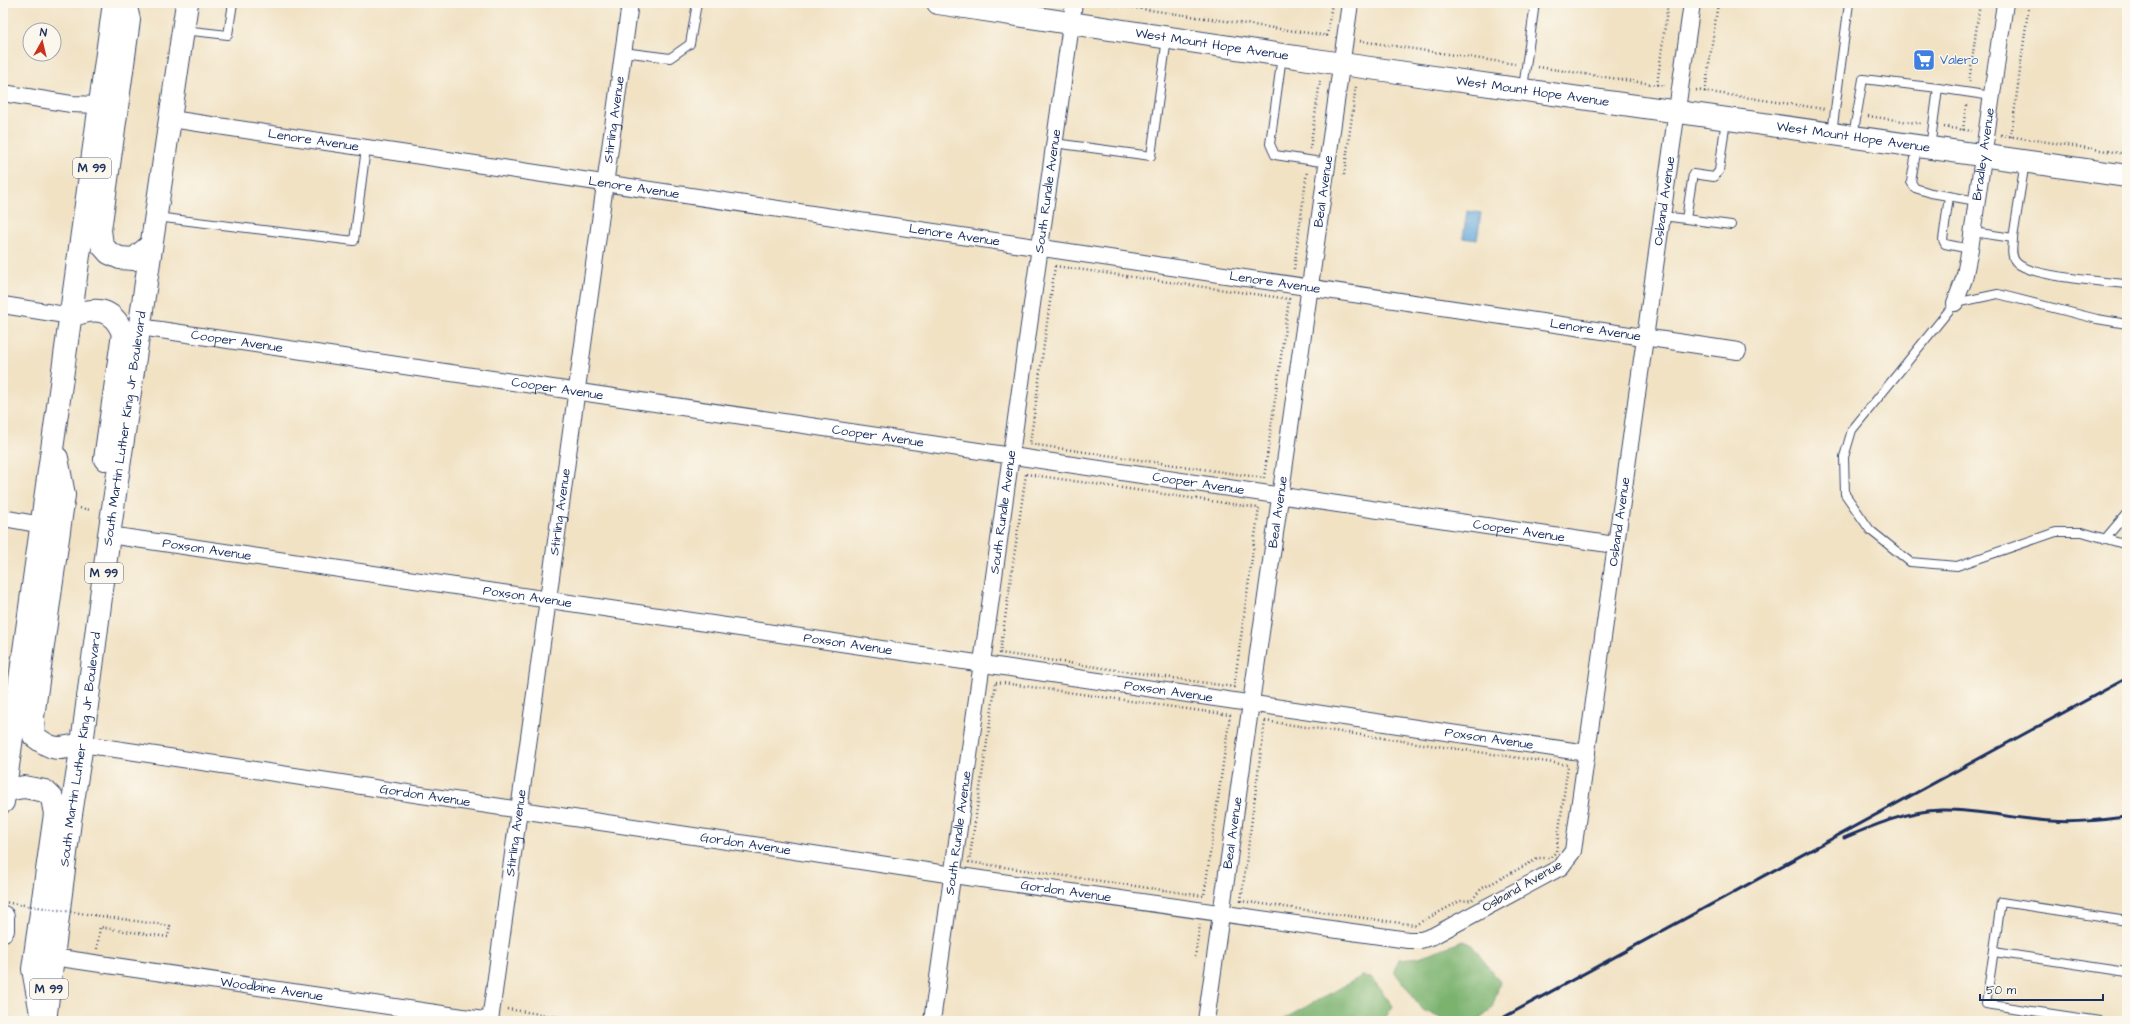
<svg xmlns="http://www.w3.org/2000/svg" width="2130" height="1024" viewBox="0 0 2130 1024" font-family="'Architects Daughter',sans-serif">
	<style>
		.forest { fill: #7ab26e; stroke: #4a7066 }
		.water { fill: #65a9da; stroke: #406c9c }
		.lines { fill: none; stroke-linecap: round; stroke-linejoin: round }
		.lane-casing { stroke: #3b4a6d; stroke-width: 10 }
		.street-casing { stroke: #3b4a6d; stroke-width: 18 }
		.secondary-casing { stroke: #3b4a6d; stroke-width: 24 }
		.primary-casing { stroke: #3b4a6d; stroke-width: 24 }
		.path { stroke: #3b4a6d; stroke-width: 2.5; stroke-dasharray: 1 3; stroke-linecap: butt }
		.lane { stroke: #fff; stroke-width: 8 }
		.street { stroke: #fff; stroke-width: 16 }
		.secondary { stroke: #fff; stroke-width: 22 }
		.primary { stroke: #fff; stroke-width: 22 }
		.rail { stroke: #1b2f5e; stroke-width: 3 }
		.path-bridge { stroke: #3b4a6d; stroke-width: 2.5; stroke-dasharray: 1 3; stroke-linecap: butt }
		.labels { text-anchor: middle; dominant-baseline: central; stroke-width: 3; stroke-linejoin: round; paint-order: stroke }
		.shield { fill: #fbf7ec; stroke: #5e6b89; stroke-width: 1 }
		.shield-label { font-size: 12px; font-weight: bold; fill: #1b2f5e }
		.street-label { font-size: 13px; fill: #1b2f5e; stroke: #fbf7ec }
		.shop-label { font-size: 13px; fill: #366cbe; stroke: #fbf7ec; text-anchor: start }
	</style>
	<rect width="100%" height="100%" fill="#fbf7ec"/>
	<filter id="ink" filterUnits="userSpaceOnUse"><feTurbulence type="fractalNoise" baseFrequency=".025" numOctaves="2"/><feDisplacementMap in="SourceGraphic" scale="8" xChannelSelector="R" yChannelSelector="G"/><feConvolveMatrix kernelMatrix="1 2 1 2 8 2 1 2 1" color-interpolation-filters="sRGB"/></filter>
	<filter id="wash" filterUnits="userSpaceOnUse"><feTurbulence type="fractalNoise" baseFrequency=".012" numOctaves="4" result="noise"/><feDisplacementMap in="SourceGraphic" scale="16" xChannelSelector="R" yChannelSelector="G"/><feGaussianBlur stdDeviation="0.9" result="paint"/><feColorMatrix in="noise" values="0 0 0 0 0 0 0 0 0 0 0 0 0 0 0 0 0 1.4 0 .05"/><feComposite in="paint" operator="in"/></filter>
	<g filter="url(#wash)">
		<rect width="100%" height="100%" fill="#f1e2c4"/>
		<g class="forest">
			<path d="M1464 941 1471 944 1500 982 1492 1008 1476 1021H1447L1423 1010 1394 971 1399 959 1419 957Z"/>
			<path d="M1362 976 1371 977 1393 1006 1386 1017 1377 1021H1280Z"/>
		</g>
		<path class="water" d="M1467 211 1481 213 1477 240 1463 238Z"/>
	</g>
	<g filter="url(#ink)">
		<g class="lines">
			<g class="lane-casing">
				<g id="lane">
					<path d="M183 30 228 35 233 3"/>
					<path d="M623 52 670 58 690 44 697 3"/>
					<path d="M1282 56 1270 144 1275 155 1328 163"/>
					<path d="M1523 88 1535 3"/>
					<path d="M1832 133 1849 3"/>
					<path d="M1853 136 1863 79 1938 88"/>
					<path d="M1054 143 1151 156 1167 38"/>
					<path d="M1917 147 1911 182 1915 188 1931 193 1977 201"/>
					<path d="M1930 148 1938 88 1992 96"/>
					<path d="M1949 196 1943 240 1945 244 1970 249"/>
					<path d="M1663 216 1686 219 1693 174 1714 177 1719 171 1726 119"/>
					<path d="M156 217 354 241 366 148"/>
					<path d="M1686 219 1731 225"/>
					<path d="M1973 232 2013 238 2025 162"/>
					<path d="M2013 238C2013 246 2010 255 2016 262 2029 277 2105 282 2127 284"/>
					<path d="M2127 324 2097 319 1998 294 1955 303 1852 430 1844 457 1845 494 1870 530 1910 562 1957 566 2056 532H2082L2127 545"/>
					<path d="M2105 539 2127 513"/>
					<path d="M1994 952 2127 972"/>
					<path d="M2099 1021 1986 1004 2001 902 2127 921"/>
				</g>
			</g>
			<g class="street-casing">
				<g id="street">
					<path d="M3 93 71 104 100 105"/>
					<path id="s1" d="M171 119 1738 351"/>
					<path id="s2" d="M1955 303 1964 279 1970 249 2005 3"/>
					<path d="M3 305 71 316"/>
					<path id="s3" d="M140 327 1615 545"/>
					<path d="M3 518 42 525"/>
					<path id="s4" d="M109 535 1587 753"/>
					<path id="s5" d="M82 744 953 875 1408 940H1421L1433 936 1561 867 1573 851 1692 3"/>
					<path id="s6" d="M53 957 490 1021"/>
					<path id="s7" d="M490 1021 630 3"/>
					<path id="s8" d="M932 1021 1074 3"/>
					<path id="s9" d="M1206 1021 1350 3"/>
				</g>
			</g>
			<g class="secondary-casing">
				<g id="secondary">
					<path id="s10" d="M938 3 1342 64 2127 176"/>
				</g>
			</g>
			<g class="primary-casing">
				<g id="primary">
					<path d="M125 3 129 20 100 230 102 245 109 253 120 258 134 259 151 245"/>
					<path d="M71 316C95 307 112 307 123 333L105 459"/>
					<path d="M57 458 64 495 33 717 34 736C54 752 59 749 82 744"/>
					<path d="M4 794 12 789 24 787 45 791 52 798 55 814 33 969 40 1008"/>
					<path d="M3 802 114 3"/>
					<path d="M3 917V930"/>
					<path id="s11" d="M45 1021 70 821 82 744 109 535 187 3"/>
				</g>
			</g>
			<g class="path">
				<path d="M1101 3 1329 36"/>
				<path d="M1327 36 1332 3"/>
				<path d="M1360 41 1515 64"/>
				<path d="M1538 67 1665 86"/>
				<path d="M1969 82 1980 3"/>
				<path d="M1657 85 1668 3"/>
				<path d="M1696 90 1824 109"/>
				<path d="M1705 92 1718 3"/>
				<path d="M1868 116 1923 124"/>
				<path d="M1944 127 1972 131"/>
				<path d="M1963 130 1966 105"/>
				<path d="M2001 135 2127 154"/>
				<path d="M2011 137 2029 3"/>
				<path d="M1310 149 1320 81"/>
				<path d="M1344 175 1356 86"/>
				<path d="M1055 266 1289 299 1264 478 1030 444Z"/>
				<path d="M1294 269 1307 171"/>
				<path d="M1026 474 1259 508 1234 687 1000 653Z"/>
				<path d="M80 508 91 510"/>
				<path d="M996 682 1230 715 1204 896 969 862Z"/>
				<path d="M1265 721 1568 765 1556 852 1550 858H1539L1481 889 1472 900 1460 901 1415 925 1241 901Z"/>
				<path d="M97 949 100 927 117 930"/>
				<path d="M1195 957 1200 925"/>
				<path d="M507 1009 585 1021"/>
			</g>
			<use href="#lane" class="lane"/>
			<use href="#street" class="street"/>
			<use href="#secondary" class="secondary"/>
			<use href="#primary" class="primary"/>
			<g class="rail">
				<path d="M1844 838C1875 825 1907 811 1941 810 1978 809 2014 819 2051 821 2076 823 2102 820 2127 817"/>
				<path d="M1497 1021 2127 678"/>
			</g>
			<path class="path-bridge" d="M3 902 170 926 168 937 117 930"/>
		</g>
	</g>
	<defs>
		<g id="supermarket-square" transform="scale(1.15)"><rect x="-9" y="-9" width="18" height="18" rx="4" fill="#3f7fe0" stroke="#fbf7ec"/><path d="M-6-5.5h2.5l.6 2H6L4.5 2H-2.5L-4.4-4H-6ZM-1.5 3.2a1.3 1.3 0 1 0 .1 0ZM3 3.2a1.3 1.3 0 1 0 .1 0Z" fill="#fff"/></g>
	</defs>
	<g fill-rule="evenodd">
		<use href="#supermarket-square" x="1924" y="60"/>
	</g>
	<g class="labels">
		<g class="shield">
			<rect x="73" y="158" width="38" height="20" rx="3"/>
			<rect x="85" y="563" width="38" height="20" rx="3"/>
			<rect x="30" y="979" width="38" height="20" rx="3"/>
		</g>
		<g class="shield-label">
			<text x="92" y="168">M 99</text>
			<text x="104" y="573">M 99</text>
			<text x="49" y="989">M 99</text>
		</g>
		<g class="street-label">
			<text stroke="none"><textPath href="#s10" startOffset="277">West Mount Hope Avenue</textPath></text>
			<text stroke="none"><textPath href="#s10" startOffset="601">West Mount Hope Avenue</textPath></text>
			<text stroke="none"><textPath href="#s7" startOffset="910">Stirling Avenue</textPath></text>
			<text stroke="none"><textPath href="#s10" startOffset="925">West Mount Hope Avenue</textPath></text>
			<text stroke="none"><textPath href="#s1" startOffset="144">Lenore Avenue</textPath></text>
			<text stroke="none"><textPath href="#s2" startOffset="152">Bradley Avenue</textPath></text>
			<text stroke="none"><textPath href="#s1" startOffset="468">Lenore Avenue</textPath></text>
			<text stroke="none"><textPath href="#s8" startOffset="838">South Rundle Avenue</textPath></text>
			<text stroke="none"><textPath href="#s9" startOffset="838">Beal Avenue</textPath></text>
			<text stroke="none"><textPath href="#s5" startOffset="2188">Osband Avenue</textPath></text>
			<text stroke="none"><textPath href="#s1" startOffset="792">Lenore Avenue</textPath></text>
			<text stroke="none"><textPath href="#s1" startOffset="1116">Lenore Avenue</textPath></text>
			<text stroke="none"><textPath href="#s1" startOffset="1440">Lenore Avenue</textPath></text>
			<text stroke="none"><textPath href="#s3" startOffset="98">Cooper Avenue</textPath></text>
			<text stroke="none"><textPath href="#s3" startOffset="422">Cooper Avenue</textPath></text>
			<text stroke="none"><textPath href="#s11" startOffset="598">South Martin Luther King Jr Boulevard</textPath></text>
			<text stroke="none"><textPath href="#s3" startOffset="746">Cooper Avenue</textPath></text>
			<text stroke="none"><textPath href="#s3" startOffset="1070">Cooper Avenue</textPath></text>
			<text stroke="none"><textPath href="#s7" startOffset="514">Stirling Avenue</textPath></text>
			<text stroke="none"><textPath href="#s8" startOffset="514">South Rundle Avenue</textPath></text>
			<text stroke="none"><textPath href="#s9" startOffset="514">Beal Avenue</textPath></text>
			<text stroke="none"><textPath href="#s5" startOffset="1864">Osband Avenue</textPath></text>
			<text stroke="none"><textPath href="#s3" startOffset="1394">Cooper Avenue</textPath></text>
			<text stroke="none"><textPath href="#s4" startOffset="99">Poxson Avenue</textPath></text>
			<text stroke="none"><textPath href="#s4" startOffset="423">Poxson Avenue</textPath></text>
			<text stroke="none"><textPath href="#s4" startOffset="747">Poxson Avenue</textPath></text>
			<text stroke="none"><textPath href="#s4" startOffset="1071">Poxson Avenue</textPath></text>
			<text stroke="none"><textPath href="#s4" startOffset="1395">Poxson Avenue</textPath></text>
			<text stroke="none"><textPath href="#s11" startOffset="274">South Martin Luther King Jr Boulevard</textPath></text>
			<text stroke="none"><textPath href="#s5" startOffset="347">Gordon Avenue</textPath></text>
			<text stroke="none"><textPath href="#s7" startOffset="190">Stirling Avenue</textPath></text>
			<text stroke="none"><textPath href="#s8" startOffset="190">South Rundle Avenue</textPath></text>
			<text stroke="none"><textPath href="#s9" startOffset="190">Beal Avenue</textPath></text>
			<text stroke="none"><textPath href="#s5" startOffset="671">Gordon Avenue</textPath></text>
			<text transform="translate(1522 886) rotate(-30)">Osband Avenue</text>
			<text stroke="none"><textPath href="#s5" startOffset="995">Gordon Avenue</textPath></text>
			<text stroke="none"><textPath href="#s6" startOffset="221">Woodbine Avenue</textPath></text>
		</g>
		<g class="shop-label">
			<text x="1940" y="60">Valero</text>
		</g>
	</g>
	<rect width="2130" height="1024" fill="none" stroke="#fbf7ec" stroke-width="16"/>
	<g transform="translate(42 42) rotate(8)"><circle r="19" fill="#fbf7ec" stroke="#a1a7b3"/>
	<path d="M0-3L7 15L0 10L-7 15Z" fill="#c8321e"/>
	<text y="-6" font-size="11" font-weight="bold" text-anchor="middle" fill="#1b2f5e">N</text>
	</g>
	<path d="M1980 994v6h123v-6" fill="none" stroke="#1b2f5e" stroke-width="2"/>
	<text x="1986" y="994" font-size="12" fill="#1b2f5e" stroke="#fbf7ec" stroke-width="3" paint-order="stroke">50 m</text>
</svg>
